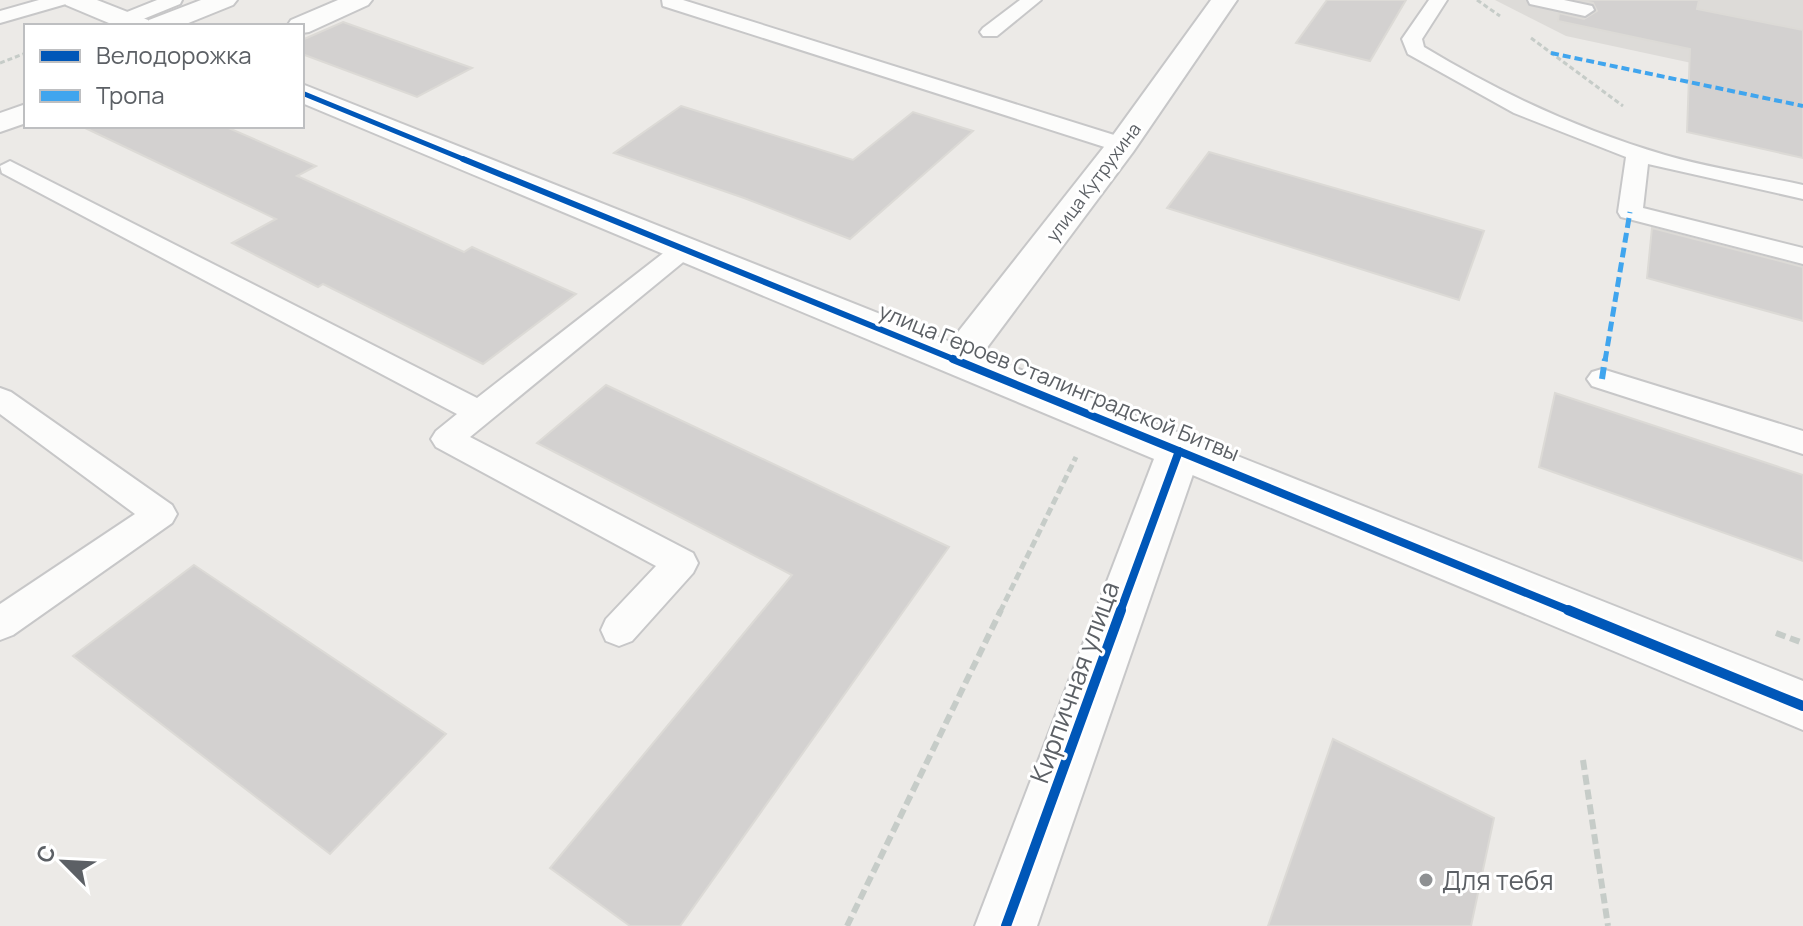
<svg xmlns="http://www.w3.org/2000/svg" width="1803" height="926" viewBox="0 0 1803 926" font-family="Manrope,sans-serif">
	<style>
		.industrial { fill: #dddbd8 }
		.building { fill: #d3d1d0; stroke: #dcdad6; stroke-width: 2 }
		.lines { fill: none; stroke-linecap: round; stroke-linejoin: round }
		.service-casing { stroke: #c7c7c8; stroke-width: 4 }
		.minor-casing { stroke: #c7c7c8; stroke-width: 4 }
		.tertiary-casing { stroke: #c7c7c8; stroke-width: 4 }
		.path-far2 { stroke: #c6ccc8; stroke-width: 3; stroke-dasharray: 5 3; stroke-linecap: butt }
		.path-far1 { stroke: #c6ccc8; stroke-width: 5; stroke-dasharray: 8 4; stroke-linecap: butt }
		.path { stroke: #c6ccc8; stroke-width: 6; stroke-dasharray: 10 5; stroke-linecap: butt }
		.service { fill: #fcfcfb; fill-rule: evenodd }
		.minor { fill: #fcfcfb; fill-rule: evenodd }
		.tertiary { fill: #fcfcfb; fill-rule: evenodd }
		.quiet-far2 { stroke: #40a5ee; stroke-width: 4; stroke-dasharray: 8 4; stroke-linecap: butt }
		.quiet-far1 { stroke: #40a5ee; stroke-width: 5; stroke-dasharray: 10 5; stroke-linecap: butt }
		.quiet { stroke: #40a5ee; stroke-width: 6; stroke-dasharray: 12 6; stroke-linecap: butt }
		.cycleway-far3-casing { stroke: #fff; stroke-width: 8 }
		.cycleway-far2-casing { stroke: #fff; stroke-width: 10 }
		.cycleway-far1-casing { stroke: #fff; stroke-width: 13 }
		.cycleway-casing { stroke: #fff; stroke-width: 15 }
		.cycleway-far3 { stroke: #0057b8; stroke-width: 5 }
		.cycleway-far2 { stroke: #0057b8; stroke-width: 6 }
		.cycleway-far1 { stroke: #0057b8; stroke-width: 8 }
		.cycleway { stroke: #0057b8; stroke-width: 10 }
		.poi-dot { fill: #8e9092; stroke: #fff; stroke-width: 3 }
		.labels { text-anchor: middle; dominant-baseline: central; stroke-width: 6; stroke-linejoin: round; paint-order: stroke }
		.far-street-label { font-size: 18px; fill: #5c6065; stroke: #fff }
		.street-label { font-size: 22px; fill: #5c6065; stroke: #fff }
		.near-street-label { font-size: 26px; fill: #5c6065; stroke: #fff }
		.near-poi-label { font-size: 26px; fill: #5c6065; stroke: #fff; text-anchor: start }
	</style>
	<rect width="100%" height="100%" fill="#eceae7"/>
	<path class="industrial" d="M1495 0H1803V87L1566 36Z"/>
	<g class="building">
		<path d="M1327 0H1406L1370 61 1296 43Z"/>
		<path d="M1578 0H1699L1697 9 1803 30V158L1687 132 1690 49 1558 21 1559 13 1584 19 1597 11 1593 3Z"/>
		<path d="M343 22 472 68 417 97 302 54V40Z"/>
		<path d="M681 106 853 160 913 112 973 131 850 239 744 198 614 153Z"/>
		<path d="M81 126H224L316 166 297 176 464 252 472 247 576 294 483 364 323 284 318 287 232 243 276 219Z"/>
		<path d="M1209 152 1484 231 1459 300 1167 208Z"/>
		<path d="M1652 228 1803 267V321L1647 278Z"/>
		<path d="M606 385 949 547 680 926H630L550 868 792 575 537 443Z"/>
		<path d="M1555 393 1803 475V561L1539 467Z"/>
		<path d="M194 565 446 734 330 854 73 656Z"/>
		<path d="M1333 739 1494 818 1471 926H1268Z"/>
	</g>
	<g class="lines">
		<g class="service-casing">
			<g id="service">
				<path d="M39 0H68L66 4 0 23V11Z"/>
				<path d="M157 0H182L180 4 131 24H117L114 20 117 16Z"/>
				<path d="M662 0H683L1130 140 1133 145 1130 150H1114L663 6Z"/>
				<path d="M1020 0H1041L997 36H983L980 32 983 28Z"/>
				<path d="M1429 0H1447L1422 39 1424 47C1500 93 1580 130 1665 155 1710 168 1757 175 1803 185V199L1648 164 1643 208 1803 248V264L1621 217 1618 212 1626 157 1514 113 1408 54 1402 39Z"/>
				<path d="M1528 0H1564L1592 6 1594 10 1585 16 1530 4Z"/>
				<path d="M10 161 477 398 675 244H693L697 249 693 254 470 437 693 553 698 563 693 573 632 641 619 646 606 641 601 630 606 619 656 566 436 447 431 439 436 431 457 414 2 173 0 166Z"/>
				<path d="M1602 369 1803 431V454L1592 386 1587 379 1592 372Z"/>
				<path d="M0 388 11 392 172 505 177 514 172 523 13 635 0 640V604L135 514 0 414Z"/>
			</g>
		</g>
		<g class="minor-casing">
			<g id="minor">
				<path d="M201 0H237L233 5 181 26H145L149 20Z"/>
				<path d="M338 0H372L368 5 309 32 302 33V26H287L291 20Z"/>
				<path d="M1211 0H1237L1133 152 971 369 957 373 943 369 937 360 943 351 1111 138Z"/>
				<path d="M26 104V123L0 132V113Z"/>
				<path d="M1179 435 1194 440 1201 451 1037 926H975L1157 451 1164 440Z"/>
			</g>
		</g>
		<g class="tertiary-casing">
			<g id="tertiary">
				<path d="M62 0H97L148 20 152 26H116L66 5Z"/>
				<path d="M302 84 1803 681V730L302 103Z"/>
			</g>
		</g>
		<g class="path-far2">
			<path d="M1477 0 1500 16"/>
			<path d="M1531 38 1623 106"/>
			<path d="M0 63 26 53"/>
		</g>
		<path class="path-far1" d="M1000 612 1076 457"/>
		<g class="path">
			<path d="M1776 633 1803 643"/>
			<path d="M1583 760 1608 926"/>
			<path d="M847 926 1001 610"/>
		</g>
		<use href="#service" class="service"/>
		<use href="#minor" class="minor"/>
		<use href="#tertiary" class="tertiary"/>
		<path class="quiet-far2" d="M1551 53 1803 106"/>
		<path class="quiet-far1" d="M1605 361 1630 212"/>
		<path class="quiet" d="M1602 379 1605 359"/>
		<g class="cycleway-far3-casing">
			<path id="cycleway-far3" d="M302 93 468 161"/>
		</g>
		<g class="cycleway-far2-casing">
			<path id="cycleway-far2" d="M463 159 958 361"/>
		</g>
		<g class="cycleway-far1-casing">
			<g id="cycleway-far1">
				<path d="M953 359 1573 612"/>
				<path d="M1120 612 1179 451"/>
			</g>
		</g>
		<g class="cycleway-casing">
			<g id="cycleway">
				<path d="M1568 610 1803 706"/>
				<path d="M1006 926 1121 610"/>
			</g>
		</g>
		<use href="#cycleway-far3" class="cycleway-far3"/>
		<use href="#cycleway-far2" class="cycleway-far2"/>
		<use href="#cycleway-far1" class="cycleway-far1"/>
		<use href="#cycleway" class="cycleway"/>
	</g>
	<circle class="poi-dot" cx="1426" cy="880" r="8"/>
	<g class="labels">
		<g class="far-street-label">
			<text transform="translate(1093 182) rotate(-53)">улица Кутрухина</text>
		</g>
		<g class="street-label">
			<text transform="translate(1059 382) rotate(22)">улица Героев Сталинградской Битвы</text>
		</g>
		<g class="near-street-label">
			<text transform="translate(1074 682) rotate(-70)">Кирпичная улица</text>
		</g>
		<g class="near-poi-label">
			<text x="1442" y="880">Для тебя</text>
		</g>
	</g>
	<rect x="24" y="24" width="280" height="104" fill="#ffffff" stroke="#bebfc1" stroke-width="2"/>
	<rect x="40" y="50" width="40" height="12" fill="#0057b8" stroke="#bebfc1" stroke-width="2"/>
	<text x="96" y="64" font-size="24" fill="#5c6065">Велодорожка</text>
	<rect x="40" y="90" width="40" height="12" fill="#40a5ee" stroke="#bebfc1" stroke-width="2"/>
	<text x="96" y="104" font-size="24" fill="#5c6065">Тропа</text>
	<g transform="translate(64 862) rotate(294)" stroke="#ffffff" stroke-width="6" paint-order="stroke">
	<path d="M0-6L14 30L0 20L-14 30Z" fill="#5c6065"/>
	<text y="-12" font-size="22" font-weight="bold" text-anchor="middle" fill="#5c6065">С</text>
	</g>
</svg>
